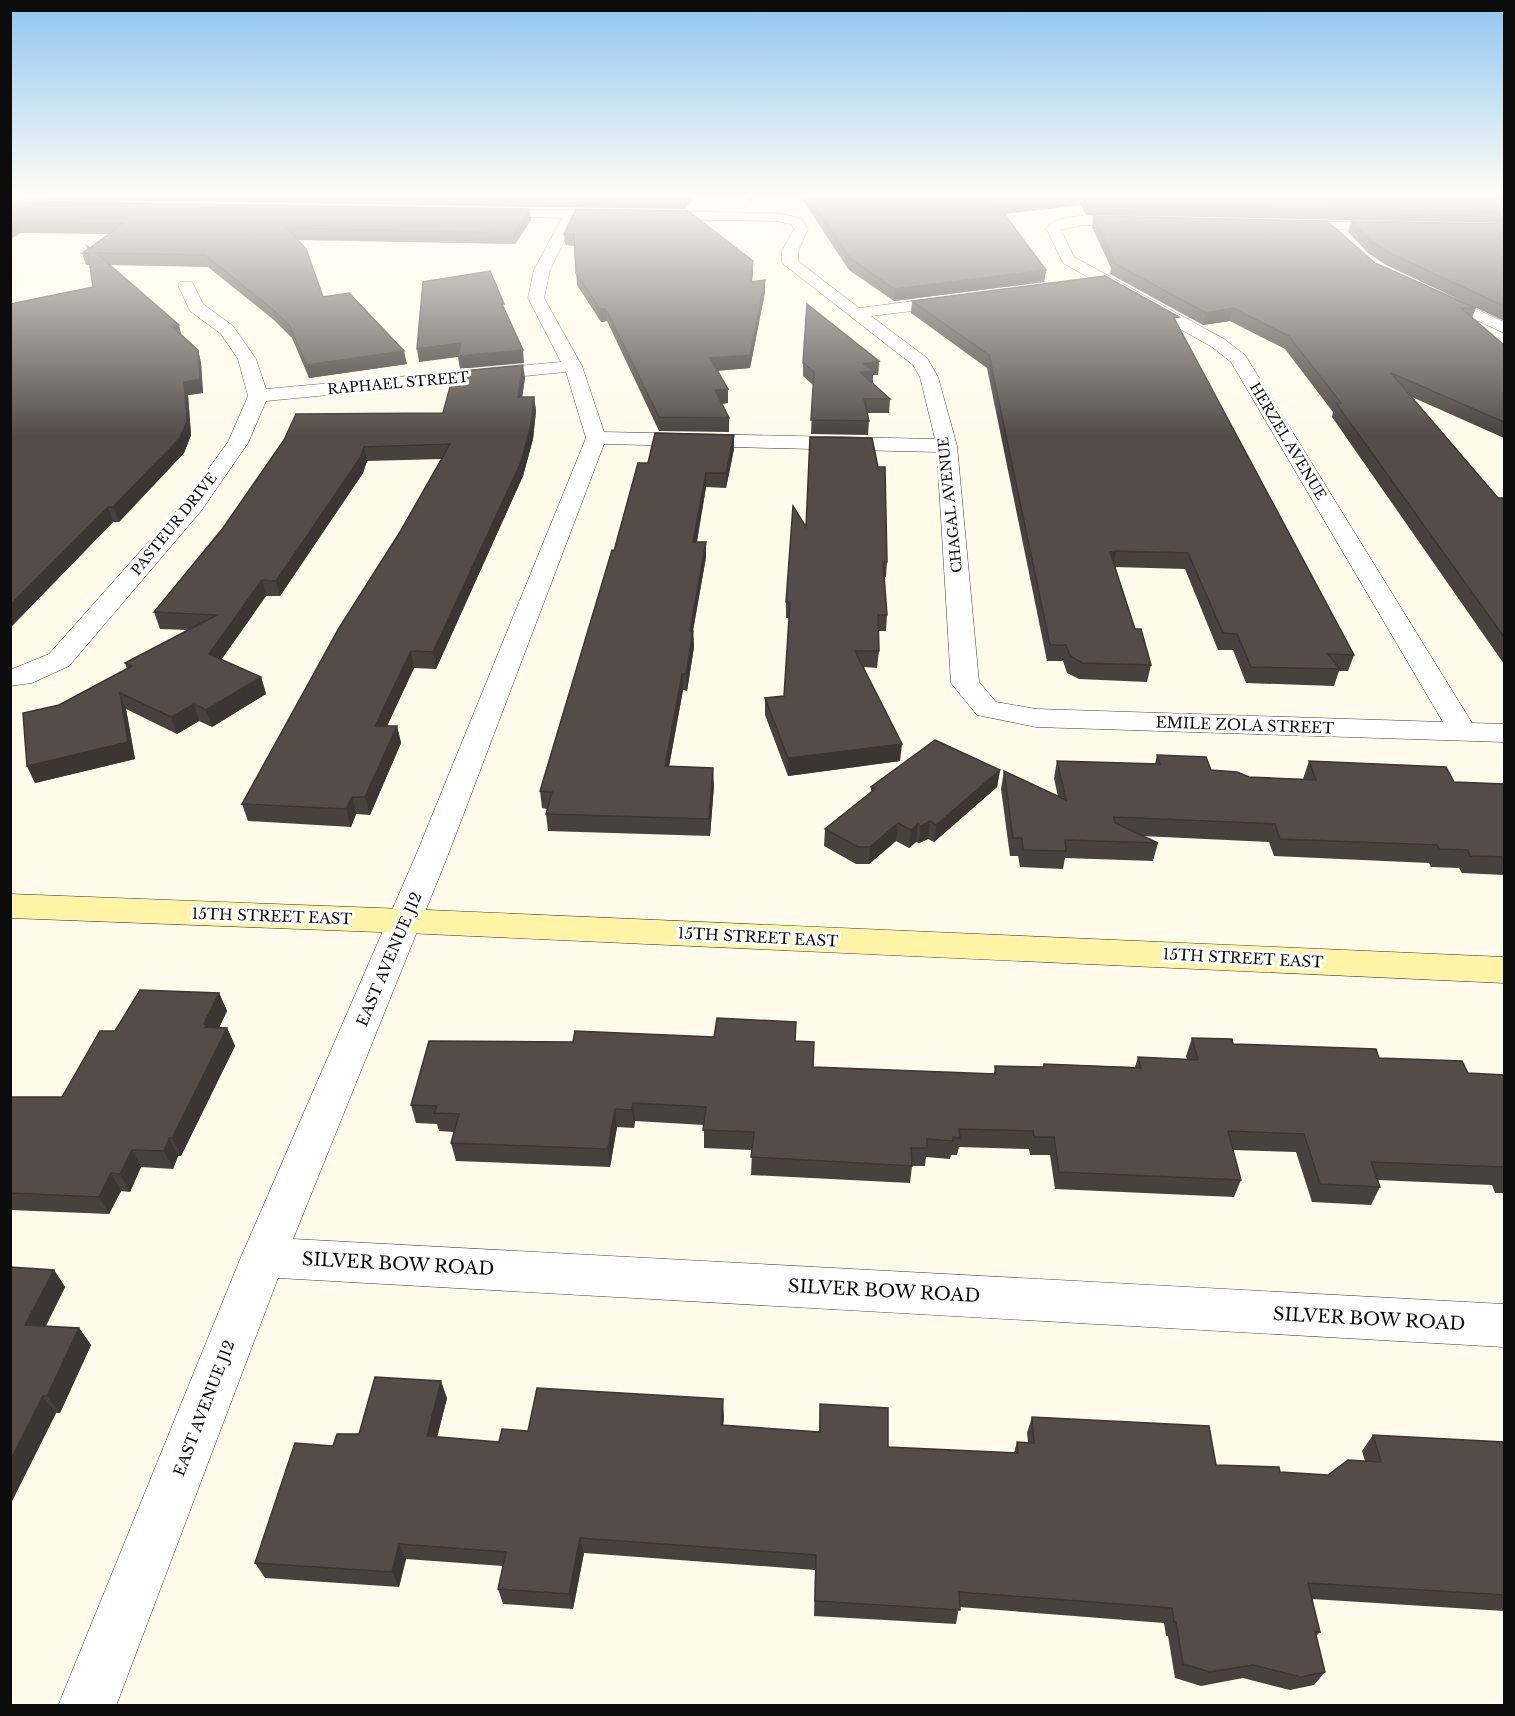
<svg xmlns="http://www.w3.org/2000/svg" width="1515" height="1716" viewBox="0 0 1515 1716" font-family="'Libre Baskerville',serif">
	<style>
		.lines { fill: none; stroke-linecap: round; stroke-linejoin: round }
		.street-casing { stroke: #3f3f3f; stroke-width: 1 }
		.secondary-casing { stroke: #2e2e2e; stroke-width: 1 }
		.street { fill: #fff; fill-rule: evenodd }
		.secondary { fill: #fff3a5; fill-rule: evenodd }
		.wall { fill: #49413d }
		.shaded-wall { fill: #3c3532 }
		.building { fill: #554c47; stroke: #3c3532; stroke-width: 1.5 }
		.labels { text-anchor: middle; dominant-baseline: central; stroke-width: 6; stroke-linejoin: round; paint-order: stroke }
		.far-street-label { font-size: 14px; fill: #0c0c0c; stroke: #fff }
		.street-label { font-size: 15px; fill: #0c0c0c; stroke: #fff }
		.near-street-label { font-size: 18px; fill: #0c0c0c; stroke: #fff }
	</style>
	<rect width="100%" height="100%" fill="#fffaea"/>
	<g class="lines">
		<g class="street-casing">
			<g id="street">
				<path d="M486 209 776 213 801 218 808 229 798 251V261L859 308 954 296 960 297 962 301 960 305 954 306 871 316 927 358 938 377 957 446 979 682 996 702 1036 709 1443 722 1231 362 1212 347 1063 263 1046 228C1060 211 1122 214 1143 219L1145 222 1138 226 1083 225 1061 230 1074 257 1224 339 1245 355 1472 723 1504 724V742L1036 727 977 715 951 683 937 452 604 444 448 855 293 1239 1504 1304V1347L278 1278 116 1706H58L241 1257 416 855 586 438 566 372 266 401 248 443 201 511 69 666 32 683 10 686V670L49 654 185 501 228 442 248 396 238 359 221 334 190 311 178 285 180 282H192L203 304 233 326 256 359 266 389 561 362 528 298 534 270 562 218 481 216 479 213 481 210ZM576 218 776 221 791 224 794 229 782 251V263L913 365 920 377 935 439 604 432 582 366 544 298 550 270Z"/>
				<path d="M1289 221 1393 223 1400 227 1393 231 1284 228 1282 225Z"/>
				<path d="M1433 289 1504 322V333L1427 297 1425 294Z"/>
			</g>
		</g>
		<g class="secondary-casing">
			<path id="secondary" d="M10 894 405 909 1504 957V983L405 933 10 918Z"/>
		</g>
		<use href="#street" class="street"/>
		<use href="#secondary" class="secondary"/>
	</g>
	<g class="wall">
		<path d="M10 196H695L685 209 10 199Z"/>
		<path d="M743 196H753L752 202Z"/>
		<path d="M800 196H1504V321L1386 265 1368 253 1348 232 1351 221 1504 224V223L1086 215 1081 205 1004 214 1046 270 1044 282 894 301 849 270Z"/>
		<path d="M10 201 531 220 515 244 298 240 323 297 407 364 309 378 292 338 274 320 208 267 110 265 198 350 201 363 203 393 188 395 191 435 184 453 119 522H113L10 628V304L93 287 90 265H86L82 253 109 234 21 233 10 239Z"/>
		<path d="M576 209 753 273 752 282 765 280V292L750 368 717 371 728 389V403L722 404 729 418V432L659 431 607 321 601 322 577 285 574 246 565 245 564 234Z"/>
		<path d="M1093 216 1375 263 1476 308 1472 318 1504 345V438L1412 397 1498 498H1504V664L1332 417 1333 412 1285 349 1230 321 1203 325 1110 274 1111 268 1092 227Z"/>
		<path d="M912 301 1177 324 1354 655 1348 671H1339L1334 686 1246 683 1233 650H1218L1185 569 1115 567 1135 629 1151 665 1147 682 1079 679 1067 673 1063 661H1047L987 368 911 313Z"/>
		<path d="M879 361 878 375H873V384L890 399 889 413H867L869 421 868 435 811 434 813 385 803 376V363Z"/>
		<path d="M525 378 522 397H534L536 411 533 439 523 476 436 669 414 668 387 726H397L401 743 370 815 356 814 351 827 248 821 242 804 442 459 367 461 363 473 280 596H266L221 660 261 677 266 694 212 727 199 721 177 734 126 709 135 759 35 783 27 766 59 705 127 669 125 663 189 630 160 629 154 612 223 528 284 440 443 413Z"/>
		<path d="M734 449 726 488 706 487 697 542H706V557L693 631 694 647 687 691 683 690 669 766 714 785 710 836 548 831 546 814 547 809 542 808 540 791 614 551Z"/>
		<path d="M806 527 887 562 886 577H884L887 615 886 631H878L879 651 877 668 864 667 900 761 788 776 765 715V698L784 696 789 618H786V602Z"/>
		<path d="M1157 755 1211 770 1249 777 1303 779 1309 761 1454 782 1504 784V875L1462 873 1459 868 1431 867 1429 863 1274 856 1269 842 1142 836 1158 843 1153 861 1065 858 1063 869 1020 867 1018 856H1010L1001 789 1004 771 1058 797 1054 778 1057 761 1155 764Z"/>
		<path d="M1000 770 997 787 934 842 928 839 919 843 916 842 909 848 896 841 869 864H856L824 846 825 829 871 793V787Z"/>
		<path d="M219 993 227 1011 219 1028H227L235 1046 181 1156H178L173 1169 141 1167 130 1192 121 1191 109 1214 10 1210V1097H62L115 1031Z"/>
		<path d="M1192 1038 1233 1044 1379 1058 1468 1073 1504 1075V1193H1495L1492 1185 1378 1180 1380 1187 1371 1205 1312 1202 1296 1152 1233 1150 1241 1180 1234 1197 1055 1189 1050 1155H1030L1029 1149 959 1147 957 1155H951L950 1159 926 1157 925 1166H912L910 1183 751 1175 752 1150 704 1148V1125L635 1121 634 1128 617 1127 610 1167 456 1161 451 1143 454 1132 439 1131 437 1124 416 1123 411 1105 573 1042 796 1041 813 1067 994 1074 995 1066 1043 1067 1044 1064 1135 1067 1138 1057 1187 1059 1186 1056Z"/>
		<path d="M10 1267 54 1270 65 1287 46 1326 79 1328 91 1345 60 1413H56L10 1505Z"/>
		<path d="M447 1398 437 1437 499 1442 528 1431 724 1416 723 1425 819 1432 820 1404 888 1447 1014 1453 1017 1442H1028L1027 1433 1032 1417 1216 1465 1280 1472 1328 1475 1365 1461 1362 1451 1373 1435 1504 1442V1611L1312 1599 1320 1632 1316 1636 1325 1672 1314 1685 1290 1690 1243 1678 1201 1686 1175 1678 1168 1636H1166L1164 1623 959 1607 956 1624 814 1616 815 1570 584 1553 573 1609 503 1604 498 1589 503 1566 406 1559 399 1587 265 1578 255 1563 333 1446Z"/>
	</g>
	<g class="shaded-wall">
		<path d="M687 196H695L685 209 684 199Z"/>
		<path d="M1071 196H1083L1081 205 995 215 997 204Z"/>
		<path d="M530 209 531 220 515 244 514 233Z"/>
		<path d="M17 222 21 233 10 239V225Z"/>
		<path d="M753 261V273L750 294V282Z"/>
		<path d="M1046 270 1044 282 894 301V289Z"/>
		<path d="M765 280V292L750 368 710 371V358Z"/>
		<path d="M1233 308 1230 321 1203 325 1206 313Z"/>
		<path d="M600 309H606L607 321 601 322Z"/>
		<path d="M179 325 182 337 171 326Z"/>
		<path d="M461 343 523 350 524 363 460 369 458 357 419 362 417 349Z"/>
		<path d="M198 350 201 363 203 393 188 395 191 435 184 453 119 522 113 507 184 382Z"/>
		<path d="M404 351 407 364 309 378 306 365Z"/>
		<path d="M879 361 878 375H873V384L860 372 864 364Z"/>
		<path d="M523 365 525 378 520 411 518 397Z"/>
		<path d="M728 389V403L716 404 715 390Z"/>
		<path d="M534 397 536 411 533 439 523 476 436 669 433 652Z"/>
		<path d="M734 435V449L726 488V473Z"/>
		<path d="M364 447 367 461 363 473 280 596 276 581Z"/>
		<path d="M706 473V487L694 557 693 542Z"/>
		<path d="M108 507 113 522 10 628V605Z"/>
		<path d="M706 542V557L690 647V631Z"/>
		<path d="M1116 551 1113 566 1110 552Z"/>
		<path d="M262 580 266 596 214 670 209 654Z"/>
		<path d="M693 631 694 647 687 691 686 674Z"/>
		<path d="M411 651 414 668 379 743 375 726Z"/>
		<path d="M682 674 683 690 666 783 665 766Z"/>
		<path d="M261 677 266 694 212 727 206 710Z"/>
		<path d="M120 693 126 709 135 759 35 783 27 766Z"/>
		<path d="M194 704 199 721 177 734 171 717Z"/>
		<path d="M397 726 401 743 370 815 365 797Z"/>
		<path d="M902 744 900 761 788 776V758Z"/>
		<path d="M713 768 714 785 710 836 709 819Z"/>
		<path d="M1000 770 997 787 934 842 936 825Z"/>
		<path d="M352 797 356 814 351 827 346 809Z"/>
		<path d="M930 821 928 839 919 843 921 826Z"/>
		<path d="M898 823 896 841 869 864 870 847Z"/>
		<path d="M918 824 916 842 909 848 911 830Z"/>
		<path d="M219 993 227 1011 213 1039 205 1027 204 1024Z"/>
		<path d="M227 1028 235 1046 181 1156 172 1138Z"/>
		<path d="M633 1103 635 1121 634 1128 632 1110Z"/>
		<path d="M615 1109 617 1127 610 1167 608 1149Z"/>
		<path d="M169 1138 178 1156 173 1169 164 1151Z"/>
		<path d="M132 1150 141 1167 130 1192 120 1174Z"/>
		<path d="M111 1173 121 1191 109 1214 99 1197Z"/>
		<path d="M54 1270 65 1287 37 1342 25 1325Z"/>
		<path d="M79 1328 91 1345 60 1413 47 1396Z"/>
		<path d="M441 1381 447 1398 433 1453 427 1436Z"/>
		<path d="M43 1396 56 1413 10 1505V1461Z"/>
		<path d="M723 1399 724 1416 722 1441 721 1425Z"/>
		<path d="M580 1538 584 1553 573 1609 569 1594Z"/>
		<path d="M399 1544 406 1559 399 1587 392 1572Z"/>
	</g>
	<g class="building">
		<path d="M473 196H687L684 199Z"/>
		<path d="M808 196H1071L997 204 1046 270 894 289 850 258Z"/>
		<path d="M1083 196H1504V212L1087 204Z"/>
		<path d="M10 201 530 209 514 233 287 228 306 249 323 297 349 293 404 351 306 365 290 326 271 308 205 255 96 253 179 325 171 326 198 350 200 379 184 382 187 421 180 438 113 507H108L10 605V304L93 287 88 253H82L88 249 87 246 90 248 124 223 17 222 10 225Z"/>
		<path d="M576 209 688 211 753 261 750 282 765 280 750 355 710 358 728 389 715 390 729 418 659 417 606 309H600L576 273 574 234H564Z"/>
		<path d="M1093 216 1327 221 1375 263 1476 308H1461L1504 345V422L1391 373 1498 498H1504V637L1336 403H1341L1289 336 1233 308 1206 313 1112 262H1115Z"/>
		<path d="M1351 221 1504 224V306L1390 253 1372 242Z"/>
		<path d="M490 271 504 304H502L523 350 458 356 461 343 417 349 423 282Z"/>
		<path d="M1105 276 1179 317 1174 318 1354 655 1328 654 1340 669 1251 667 1237 634 1223 633 1188 553 1116 551 1110 552 1135 629H1141L1151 665 1082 663 1070 656 1066 645H1050L989 355 912 301Z"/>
		<path d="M807 304 879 361 864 364 873 371 860 372 890 399H864L869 421 811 420 814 372 803 363Z"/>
		<path d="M523 365 518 397H534L531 425 521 462 433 652 411 651 375 726H397L365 797H352L346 809 242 804 339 628 400 532 450 444 364 447 360 458 276 581 262 580 209 654 261 677 206 710 194 704 171 717 120 693 128 742 27 766 23 713 59 705 132 666 125 663 217 615 154 612 223 528 284 440 296 414 443 413 454 372Z"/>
		<path d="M655 433 734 435 726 473H706L693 542H706L690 631H693L686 674H682L665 766 713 768 709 819 546 814 552 792 540 791 612 550 614 551 638 463H648Z"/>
		<path d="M810 437 872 438 878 467H885L887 562H883L887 615H878L879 651H855L902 744 788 758 765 698 784 696 790 602H786L793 506 806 527Z"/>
		<path d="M935 740 1000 770 936 825 930 821 921 826 918 824 911 830 898 823 870 847H858L825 829 875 789 871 787Z"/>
		<path d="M1157 755 1206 757 1211 770 1237 772 1249 777 1316 780 1309 761 1446 767 1454 782 1504 784V857L1470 856 1468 850 1439 849 1437 845 1280 839 1275 824 1114 817 1115 823 1158 843 1065 840 1066 851 1023 850 1022 838H1013L1004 771 1066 800 1057 761 1160 764Z"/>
		<path d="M140 990 219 993 204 1024H207L205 1027 227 1028 172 1138H169L164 1151 132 1150 120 1174 111 1173 99 1197 10 1193V1097H62L100 1031H115Z"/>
		<path d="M717 1018 796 1022 795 1041 814 1042 813 1067 996 1074 995 1066 1044 1067V1064L1141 1068 1138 1057 1198 1060 1192 1038 1232 1039 1233 1044 1376 1049 1379 1058 1462 1061 1468 1073 1504 1075V1171L1503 1167 1371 1162 1380 1187 1320 1184 1304 1134 1228 1131 1241 1180 1059 1172 1054 1137H1034L1033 1131 959 1129 960 1138 953 1137V1141L927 1139V1148H911L912 1166 751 1157 754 1132 703 1130 706 1107 633 1103 632 1110 615 1109 608 1149 451 1143 459 1114 434 1113 437 1106 411 1105 429 1041 573 1042 575 1031 714 1037Z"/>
		<path d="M10 1267 54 1270 25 1325 79 1328 47 1396H43L10 1461Z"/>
		<path d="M375 1377 441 1381 427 1436 499 1442 502 1429 528 1431 537 1388 723 1399 721 1425 820 1432V1404L888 1408V1447L1018 1453 1017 1442 1034 1443 1032 1417 1209 1426 1216 1465 1279 1467 1280 1472 1328 1475 1348 1460 1381 1462 1373 1435 1504 1442V1595L1308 1583 1320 1632 1315 1631 1325 1672 1301 1677 1253 1665 1210 1672 1183 1664 1176 1622H1174L1172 1608 959 1592 960 1610 815 1601 816 1555 580 1538 569 1594 498 1589 506 1552 399 1544 392 1572 255 1563 295 1443 333 1446 337 1434H359Z"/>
	</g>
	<linearGradient id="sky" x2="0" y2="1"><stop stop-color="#8fc5f0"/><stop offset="0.45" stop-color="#fffdf6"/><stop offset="1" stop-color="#fffdf6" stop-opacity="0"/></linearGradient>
	<rect width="1515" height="436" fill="url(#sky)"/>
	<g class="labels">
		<g class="far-street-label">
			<text transform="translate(398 383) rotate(-5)">RAPHAEL STREET</text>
			<text transform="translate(1288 441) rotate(59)">HERZEL AVENUE</text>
			<text transform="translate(950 505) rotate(-96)">CHAGAL AVENUE</text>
			<text transform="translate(174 524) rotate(-51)">PASTEUR DRIVE</text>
		</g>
		<g class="street-label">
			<text transform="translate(1245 725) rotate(2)">EMILE ZOLA STREET</text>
			<text transform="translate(272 916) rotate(2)">15TH STREET EAST</text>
			<text transform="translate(758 937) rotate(3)">15TH STREET EAST</text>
			<text transform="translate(1243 958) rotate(3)">15TH STREET EAST</text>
			<text transform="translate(389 959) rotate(-67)">EAST AVENUE J12</text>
			<text transform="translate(204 1408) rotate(-69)">EAST AVENUE J12</text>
		</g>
		<g class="near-street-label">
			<text transform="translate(398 1264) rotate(3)">SILVER BOW ROAD</text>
			<text transform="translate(884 1291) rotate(3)">SILVER BOW ROAD</text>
			<text transform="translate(1369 1319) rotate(3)">SILVER BOW ROAD</text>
		</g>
	</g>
	<rect width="1515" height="1716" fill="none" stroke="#0c0c0c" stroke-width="24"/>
</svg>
